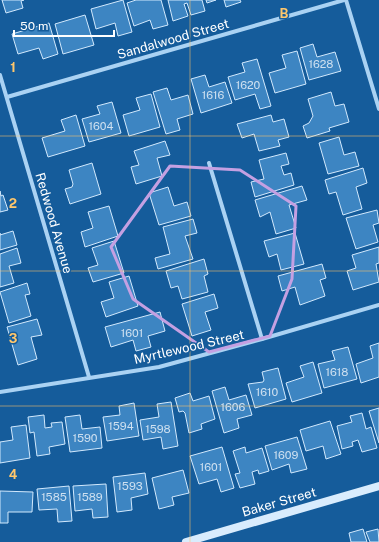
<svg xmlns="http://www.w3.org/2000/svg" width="379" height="542" viewBox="0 0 379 542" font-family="'Public Sans',sans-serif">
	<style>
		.building { fill: #3d85c2; stroke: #d2e9fd }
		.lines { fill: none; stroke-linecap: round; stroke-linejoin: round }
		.street { stroke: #aad2f3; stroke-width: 4 }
		.secondary { stroke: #d9ecfd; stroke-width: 8 }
		.marked { fill: none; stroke: #c4a0e2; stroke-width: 3; stroke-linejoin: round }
		.grid { fill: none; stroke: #ffc76c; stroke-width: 1; stroke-opacity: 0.55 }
		.labels { text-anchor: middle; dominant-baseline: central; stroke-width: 3; stroke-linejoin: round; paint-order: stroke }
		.number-label { font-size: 11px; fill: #cee0f0 }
		.street-label { font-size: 13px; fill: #fff; stroke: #155c9b }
		.grid-label { font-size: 13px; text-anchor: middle; font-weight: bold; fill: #ffc76c; stroke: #155c9b; stroke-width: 3; stroke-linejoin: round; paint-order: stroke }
	</style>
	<rect width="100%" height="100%" fill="#155c9b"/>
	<g class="building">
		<path d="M2 0H24L21 1 23 8 6 13Z"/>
		<path d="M123 0 132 32 118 36 115 23 96 29 91 9Z"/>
		<path d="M136 0H161L168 25 153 29 150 20 134 26 127 3Z"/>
		<path d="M168 0H202L205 11 191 15 187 3 184 4 188 16 173 21Z"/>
		<path d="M206 0H216L207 3Z"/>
		<path d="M224 0H240L241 2 226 7Z"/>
		<path d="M85 15 94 45 63 54 55 24Z"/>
		<path d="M49 23 58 54 43 59 39 48 18 54 12 34Z"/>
		<path d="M313 44 317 57 335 52 341 71 309 80 300 48Z"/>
		<path d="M297 51 306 84 275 93 269 73 286 68 282 55Z"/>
		<path d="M257 59 271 106 260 109 255 94 235 100 228 77 245 72 242 63Z"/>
		<path d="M205 75 209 87 225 82 232 103 201 113 191 79Z"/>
		<path d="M167 88 171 100 188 95 193 114 177 119 180 130 166 134 153 92Z"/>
		<path d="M331 92 335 106 344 104 349 122 329 128 330 131 307 138 303 126 309 123 313 116 308 99Z"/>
		<path d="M151 94 160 127 129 136 123 115 140 110 136 98Z"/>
		<path d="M112 102 121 133 89 142 82 119 100 114 97 106Z"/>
		<path d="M76 115 85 146 48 157 42 138 65 131 61 120Z"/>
		<path d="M271 115 273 122 284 119 289 137 278 140 280 146 259 151 254 134 242 138 237 124Z"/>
		<path d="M339 137 344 155 355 152 359 166 328 174 319 143Z"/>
		<path d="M165 141 170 155 157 158 162 176 136 184 131 167 139 165 134 151Z"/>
		<path d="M286 153 289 164 281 166 284 175 291 173 294 185 255 197 251 182 264 179 259 160Z"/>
		<path d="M92 163 101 194 70 204 65 189 72 187 73 184 69 170Z"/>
		<path d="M363 168 367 183 356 187 362 209 343 215 336 192 329 194 325 180Z"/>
		<path d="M302 186 307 200 289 205 296 228 276 234 270 212 260 217 255 200Z"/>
		<path d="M168 187 174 206 187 202 191 216 159 225 149 193Z"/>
		<path d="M0 191 1 196 3 195 8 210 0 212Z"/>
		<path d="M109 206 118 236 85 247 81 232 93 228 88 212Z"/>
		<path d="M377 210 379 223 373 225 378 242 356 249 346 218Z"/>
		<path d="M193 219 197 233 185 236 193 259 158 269 155 258 170 254 163 227Z"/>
		<path d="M13 231 17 245 0 250V233V235Z"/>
		<path d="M295 233 304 264 281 270 277 254 269 257 264 241Z"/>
		<path d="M114 241 124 273 93 282 88 268 98 265 92 248Z"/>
		<path d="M379 247V263L376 264 379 282 353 290 347 271 356 268 352 255Z"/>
		<path d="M17 248 21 263 9 266 14 283 0 287V254Z"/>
		<path d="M204 259 208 274 204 276 208 292 182 299 178 286 171 288 166 271Z"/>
		<path d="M322 264 326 278 320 280 325 296 300 305 295 287 282 291 278 276Z"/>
		<path d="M129 276 138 306 106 317 101 302 114 298 109 282Z"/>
		<path d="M27 283 30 294 25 295 31 316 9 323 0 292Z"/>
		<path d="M214 294 218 308 205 312 211 330 192 336 182 304Z"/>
		<path d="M160 312 165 331 148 336 151 347 136 351 133 340 111 347 105 327Z"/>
		<path d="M37 319 42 335 31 337 37 359 18 365 7 327Z"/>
		<path d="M379 343V377L361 383 356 364 373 358 370 346Z"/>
		<path d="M348 347 357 379 324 388 318 364 335 360 332 351Z"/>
		<path d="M313 362 322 393 292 402 286 383 304 377 300 366Z"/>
		<path d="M278 368 286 399 255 408 248 384 263 382 264 380 262 372Z"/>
		<path d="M225 387 229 400 246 395 252 415 237 419 239 428 224 433 212 391Z"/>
		<path d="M190 393 193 401 209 396 215 419 201 424 202 429 189 433 185 413 183 411 179 412 175 398Z"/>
		<path d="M171 402 178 446 163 449 161 437 143 440 140 420 159 417 157 404Z"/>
		<path d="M134 403 139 436 107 441 103 417 120 415 119 406Z"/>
		<path d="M379 408V443L369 411Z"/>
		<path d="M362 413 366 429 371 427 377 448 362 452 358 440 352 442 353 446 342 449 337 426 352 422 350 416Z"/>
		<path d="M44 415 45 428 52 427 51 423 62 422 65 444 49 447 50 454 37 456 34 432 30 433 28 417Z"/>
		<path d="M80 415 82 429 100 427 102 448 70 452 65 417Z"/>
		<path d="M330 421 341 454 326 459 323 446 306 451 300 430Z"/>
		<path d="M26 425 30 458 0 463V442L13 440 11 427Z"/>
		<path d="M297 437 307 469 291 473 289 464 272 470 265 446Z"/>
		<path d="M222 447 234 488 221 492 217 479 199 484 190 456Z"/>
		<path d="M245 447 246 453 262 448 269 471 259 474 258 470 252 472 255 484 240 488 235 474 240 473 233 451Z"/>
		<path d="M183 470 189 493 172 497 174 505 159 509 152 478Z"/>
		<path d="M145 473 148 494 131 498 132 510 117 512 113 477Z"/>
		<path d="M106 484 108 517 93 518 92 509 75 511 73 486Z"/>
		<path d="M69 486 72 521 58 522 57 509 39 510 37 489Z"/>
		<path d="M0 491 33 492 32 512H8V523H0Z"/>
		<path d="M363 529 367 542H351L349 533Z"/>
		<path d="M378 529 379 542H370L366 532Z"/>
	</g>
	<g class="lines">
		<g class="street">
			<path d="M346 0 379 109"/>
			<path d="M0 75 89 377"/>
			<path d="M7 97 344 0"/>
			<path d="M209 163 262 339"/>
			<path d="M0 392 159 367 262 339 379 305"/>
		</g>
		<path class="secondary" d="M186 542 379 486"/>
	</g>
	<path class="marked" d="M170 166 240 170 296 206 292 279 270 336 209 352 133 299 111 247Z"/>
	<path class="grid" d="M190 0V542M0 136H379M0 271H379M0 406H379"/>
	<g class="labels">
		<g class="number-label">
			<text x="321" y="64">1628</text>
			<text x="248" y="85">1620</text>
			<text x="213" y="95">1616</text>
			<text x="101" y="126">1604</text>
			<text x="132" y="333">1601</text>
			<text x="337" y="372">1618</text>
			<text x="267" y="392">1610</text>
			<text x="233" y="407">1606</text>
			<text x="121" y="426">1594</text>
			<text x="158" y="429">1598</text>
			<text x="85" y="438">1590</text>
			<text x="286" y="455">1609</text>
			<text x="211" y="467">1601</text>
			<text x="130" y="486">1593</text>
			<text x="54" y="497">1585</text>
			<text x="90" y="497">1589</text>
		</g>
		<g class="street-label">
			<text transform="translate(173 39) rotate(-16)">Sandalwood Street</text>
			<text transform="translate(54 223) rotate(74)">Redwood Avenue</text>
			<text transform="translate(189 347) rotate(-13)">Myrtlewood Street</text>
			<text transform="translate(279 502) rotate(-16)">Baker Street</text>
		</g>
	</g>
	<g class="grid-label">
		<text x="284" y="18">B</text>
		<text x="13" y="72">1</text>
		<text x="13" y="208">2</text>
		<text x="13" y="343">3</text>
		<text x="13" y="479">4</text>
	</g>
	<path d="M14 30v6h100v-6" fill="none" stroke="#ffffff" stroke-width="2"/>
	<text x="20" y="30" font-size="12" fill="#ffffff" stroke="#155c9b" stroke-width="3" paint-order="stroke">50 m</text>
</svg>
